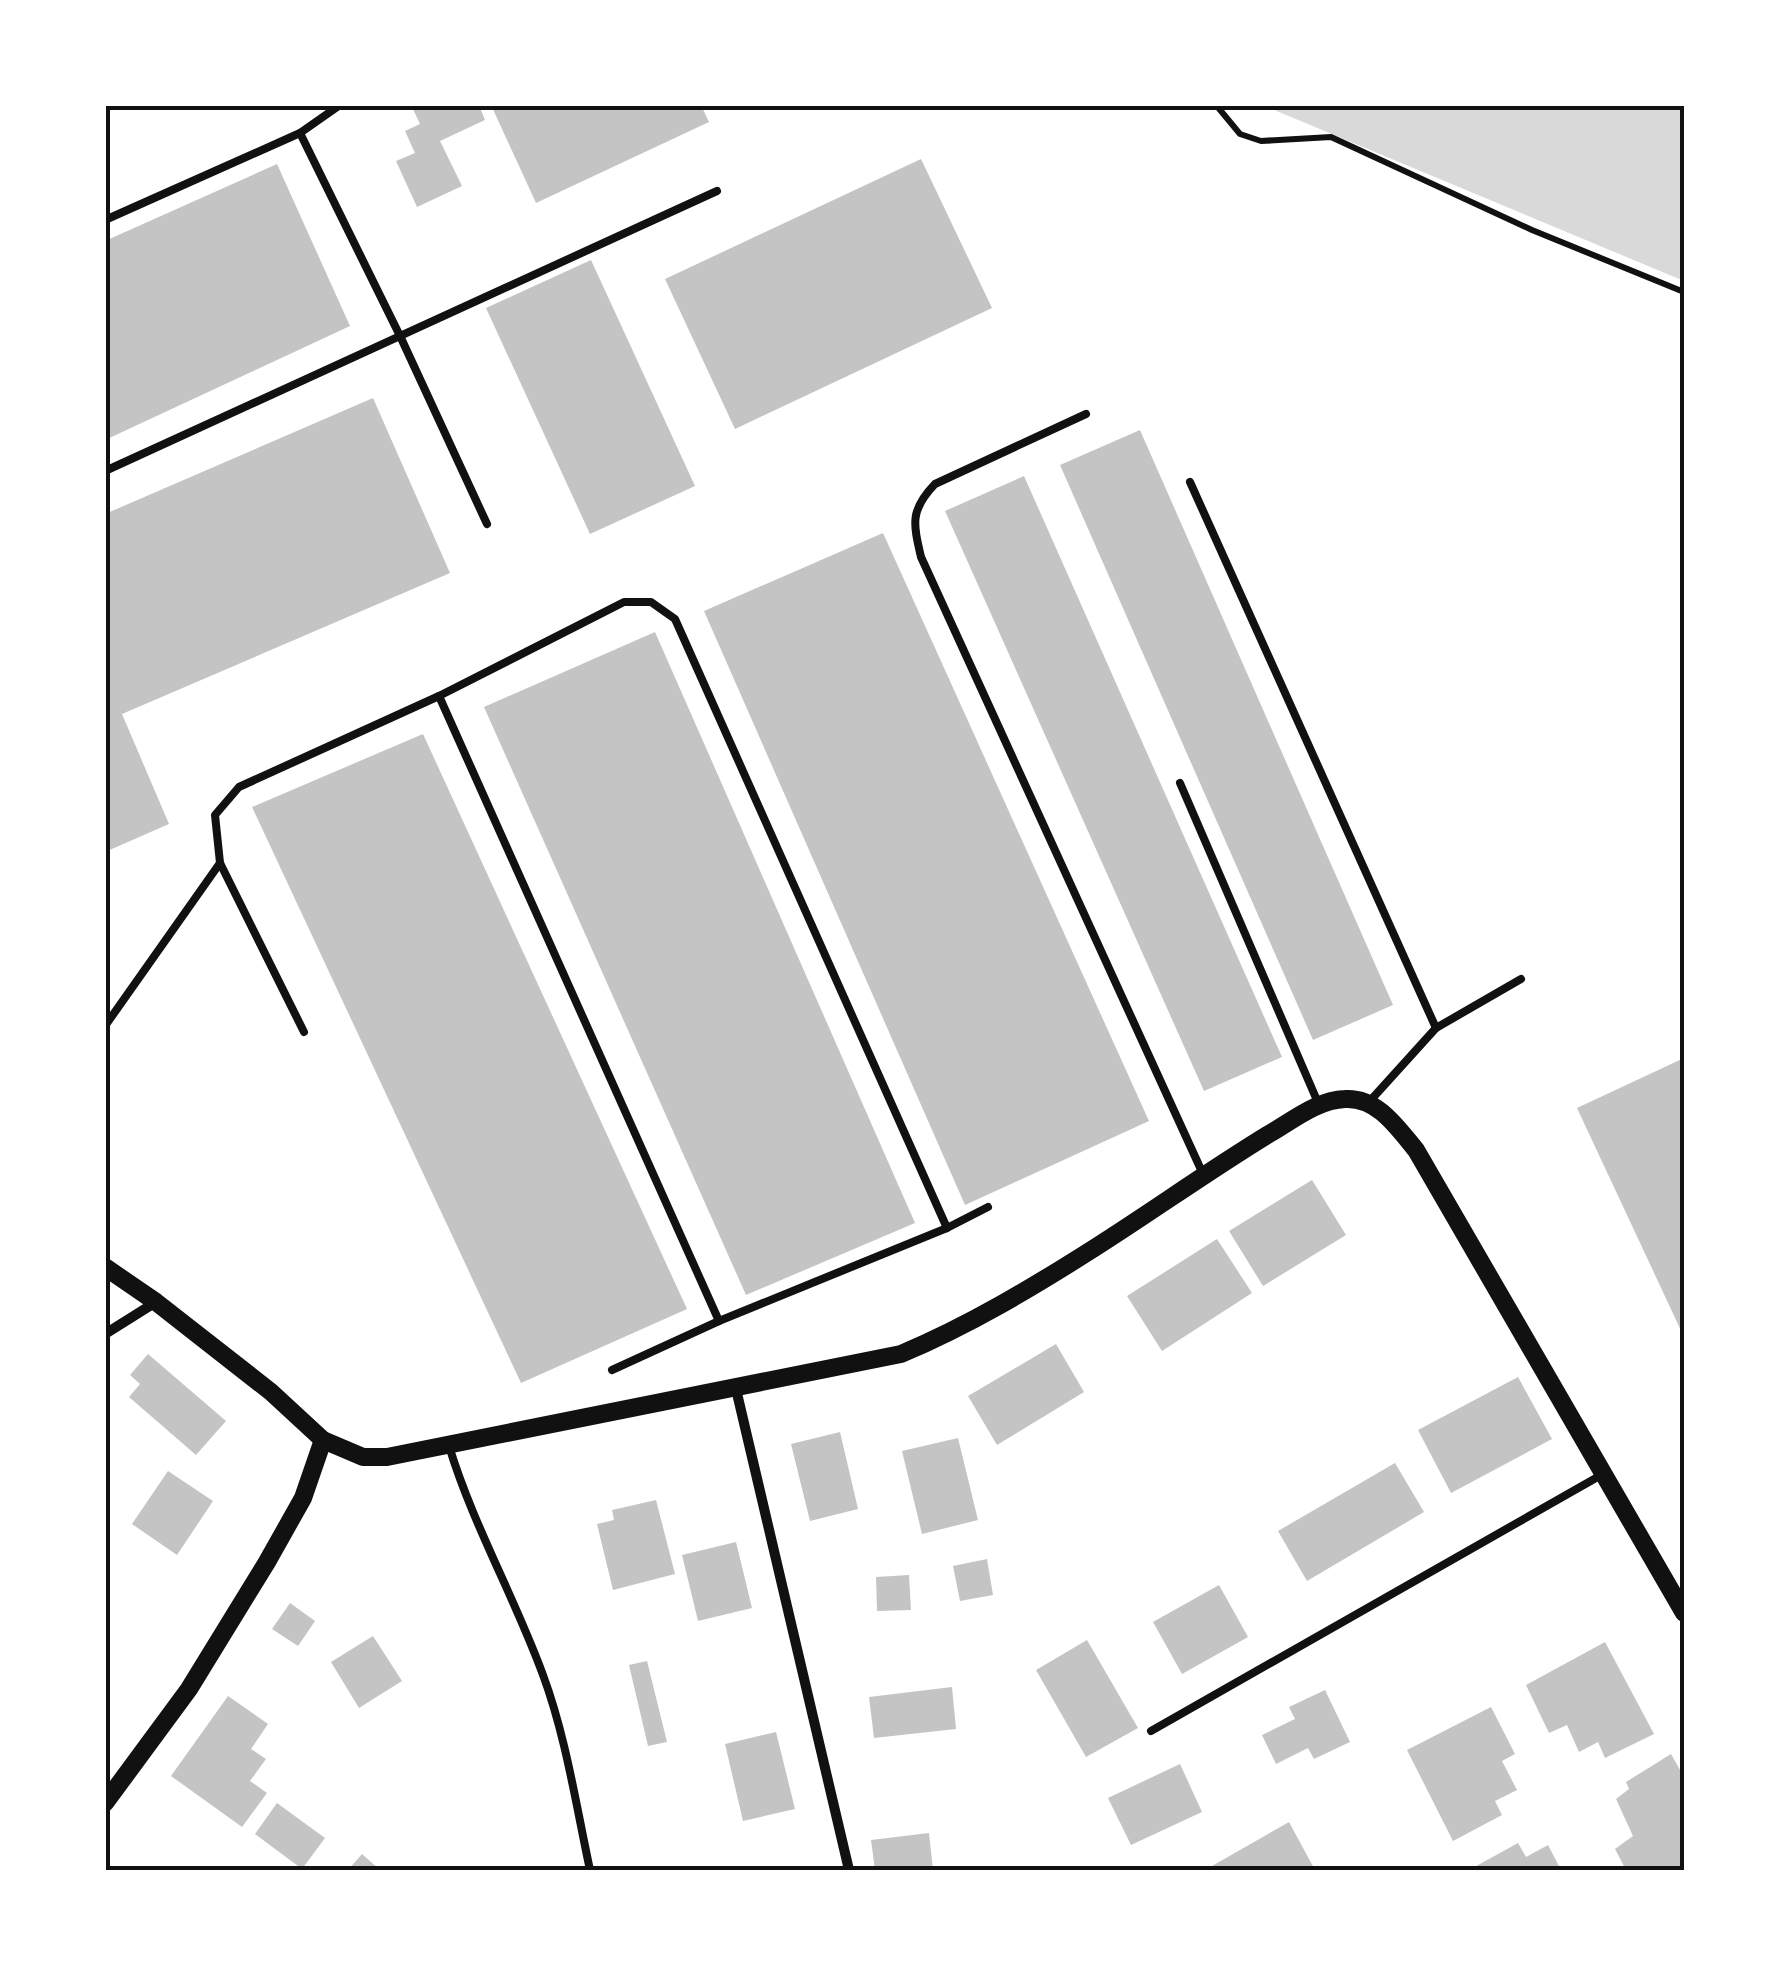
<svg xmlns="http://www.w3.org/2000/svg" width="1789" height="1975" viewBox="0 0 1789 1975" font-family="Helvetica,sans-serif">
	<style>
		.water { fill: #d9d9d9 }
		.building { fill: #c4c4c4 }
		.lines { fill: none; stroke-linecap: round; stroke-linejoin: round }
		.path { stroke: #111; stroke-width: 6 }
		.service { stroke: #111; stroke-width: 8 }
		.minor { stroke: #111; stroke-width: 10 }
		.tertiary { stroke: #111; stroke-width: 18 }
		.neatline { fill: none; stroke: #111; stroke-width: 4 }
	</style>
	<rect width="100%" height="100%" fill="#fff"/>
	<path class="water" d="M1262 105H1684V281Z"/>
	<g class="building">
		<path d="M411 105H479L485 120 440 141 462 186 417 207 396 161 415 153 405 131 420 124Z"/>
		<path d="M491 105H701L709 122 536 203Z"/>
		<path d="M921 159 992 308 735 429 665 279Z"/>
		<path d="M277 164 350 326 105 440V241Z"/>
		<path d="M591 260 695 486 590 534 486 308Z"/>
		<path d="M373 398 450 573 122 714 169 824 105 852V514Z"/>
		<path d="M1140 430 1393 1005 1313 1040 1060 465Z"/>
		<path d="M1024 476 1282 1057 1204 1091 945 511Z"/>
		<path d="M883 533 1149 1121 965 1205 704 611Z"/>
		<path d="M655 632 915 1223 746 1295 484 707Z"/>
		<path d="M423 734 687 1309 521 1383 252 807Z"/>
		<path d="M1684 1058V1337L1577 1108Z"/>
		<path d="M1312 1180 1346 1235 1263 1286 1229 1231Z"/>
		<path d="M1217 1239 1252 1293 1162 1351 1127 1296Z"/>
		<path d="M1056 1344 1084 1392 997 1445 968 1396Z"/>
		<path d="M148 1354 226 1421 196 1455 129 1397 140 1384 130 1375Z"/>
		<path d="M1518 1377 1552 1439 1451 1493 1418 1430Z"/>
		<path d="M840 1432 858 1509 810 1521 791 1444Z"/>
		<path d="M958 1438 978 1520 922 1534 902 1451Z"/>
		<path d="M1395 1463 1424 1512 1307 1581 1278 1531Z"/>
		<path d="M168 1471 213 1501 177 1555 132 1524Z"/>
		<path d="M656 1500 675 1574 613 1590 597 1524 614 1520 612 1510Z"/>
		<path d="M736 1542 752 1608 698 1621 682 1555Z"/>
		<path d="M987 1559 993 1595 960 1601 953 1566Z"/>
		<path d="M909 1575 911 1610 877 1611 876 1577Z"/>
		<path d="M1219 1585 1248 1637 1182 1674 1153 1622Z"/>
		<path d="M290 1603 315 1621 298 1646 272 1629Z"/>
		<path d="M373 1636 402 1681 359 1708 331 1662Z"/>
		<path d="M1087 1640 1138 1728 1086 1757 1036 1670Z"/>
		<path d="M1605 1642 1654 1734 1605 1758 1598 1742 1579 1752 1567 1725 1549 1733 1526 1685Z"/>
		<path d="M647 1661 667 1742 648 1746 629 1665Z"/>
		<path d="M952 1687 956 1729 874 1738 869 1697Z"/>
		<path d="M1325 1690 1350 1742 1314 1759 1308 1748 1276 1764 1262 1735 1295 1719 1289 1707Z"/>
		<path d="M228 1696 268 1724 251 1749 266 1759 250 1781 267 1793 242 1827 171 1776Z"/>
		<path d="M1491 1707 1515 1754 1502 1761 1517 1790 1495 1801 1502 1815 1453 1841 1407 1750Z"/>
		<path d="M776 1732 795 1809 743 1821 725 1744Z"/>
		<path d="M1671 1754 1684 1777V1868L1626 1870 1615 1849 1633 1836 1616 1799 1629 1789 1626 1782Z"/>
		<path d="M1180 1764 1202 1812 1131 1845 1108 1798Z"/>
		<path d="M277 1803 325 1838 302 1869 255 1834Z"/>
		<path d="M1289 1822 1315 1870H1205Z"/>
		<path d="M929 1833 933 1870H875L871 1840Z"/>
		<path d="M1518 1843 1526 1857 1548 1845 1561 1870H1469Z"/>
		<path d="M362 1854 380 1870H348Z"/>
	</g>
	<g class="lines">
		<path class="path" d="M1216 105 1240 134 1261 141 1331 137 1532 230 1684 292"/>
		<g class="service">
			<path d="M300 133 401 338 487 524"/>
			<path d="M105 220 300 133 340 105"/>
			<path d="M1086 414 935 484C910 510 913 523 921 557L1203 1174"/>
			<path d="M105 471 717 191"/>
			<path d="M1190 482 1436 1028"/>
			<path d="M439 696 719 1321"/>
			<path d="M1180 783 1319 1105"/>
			<path d="M105 1026 220 863"/>
			<path d="M304 1032 220 863 215 815 239 787 439 696 624 602H651L675 619 947 1228"/>
			<path d="M1369 1102 1436 1028 1521 979"/>
			<path d="M612 1370 719 1321 947 1228 988 1207"/>
			<path d="M449 1446C473 1525 515 1598 543 1675 566 1737 576 1805 590 1870"/>
			<path d="M1151 1731 1603 1474"/>
		</g>
		<g class="minor">
			<path d="M105 1334 156 1302"/>
			<path d="M736 1389 849 1870"/>
		</g>
		<g class="tertiary">
			<path d="M105 1267 156 1302 271 1392 323 1440 363 1457H387L901 1354C970 1325 1033 1287 1096 1247 1154 1210 1210 1170 1269 1134 1292 1121 1317 1100 1345 1099 1377 1097 1397 1127 1416 1150L1684 1613"/>
			<path d="M105 1803 189 1689 267 1562 303 1498 323 1440"/>
		</g>
	</g>
	<rect width="1789" height="1975" fill="none" stroke="#ffffff" stroke-width="215"/>
	<rect x="108" y="108" width="1574" height="1760" class="neatline"/>
</svg>
